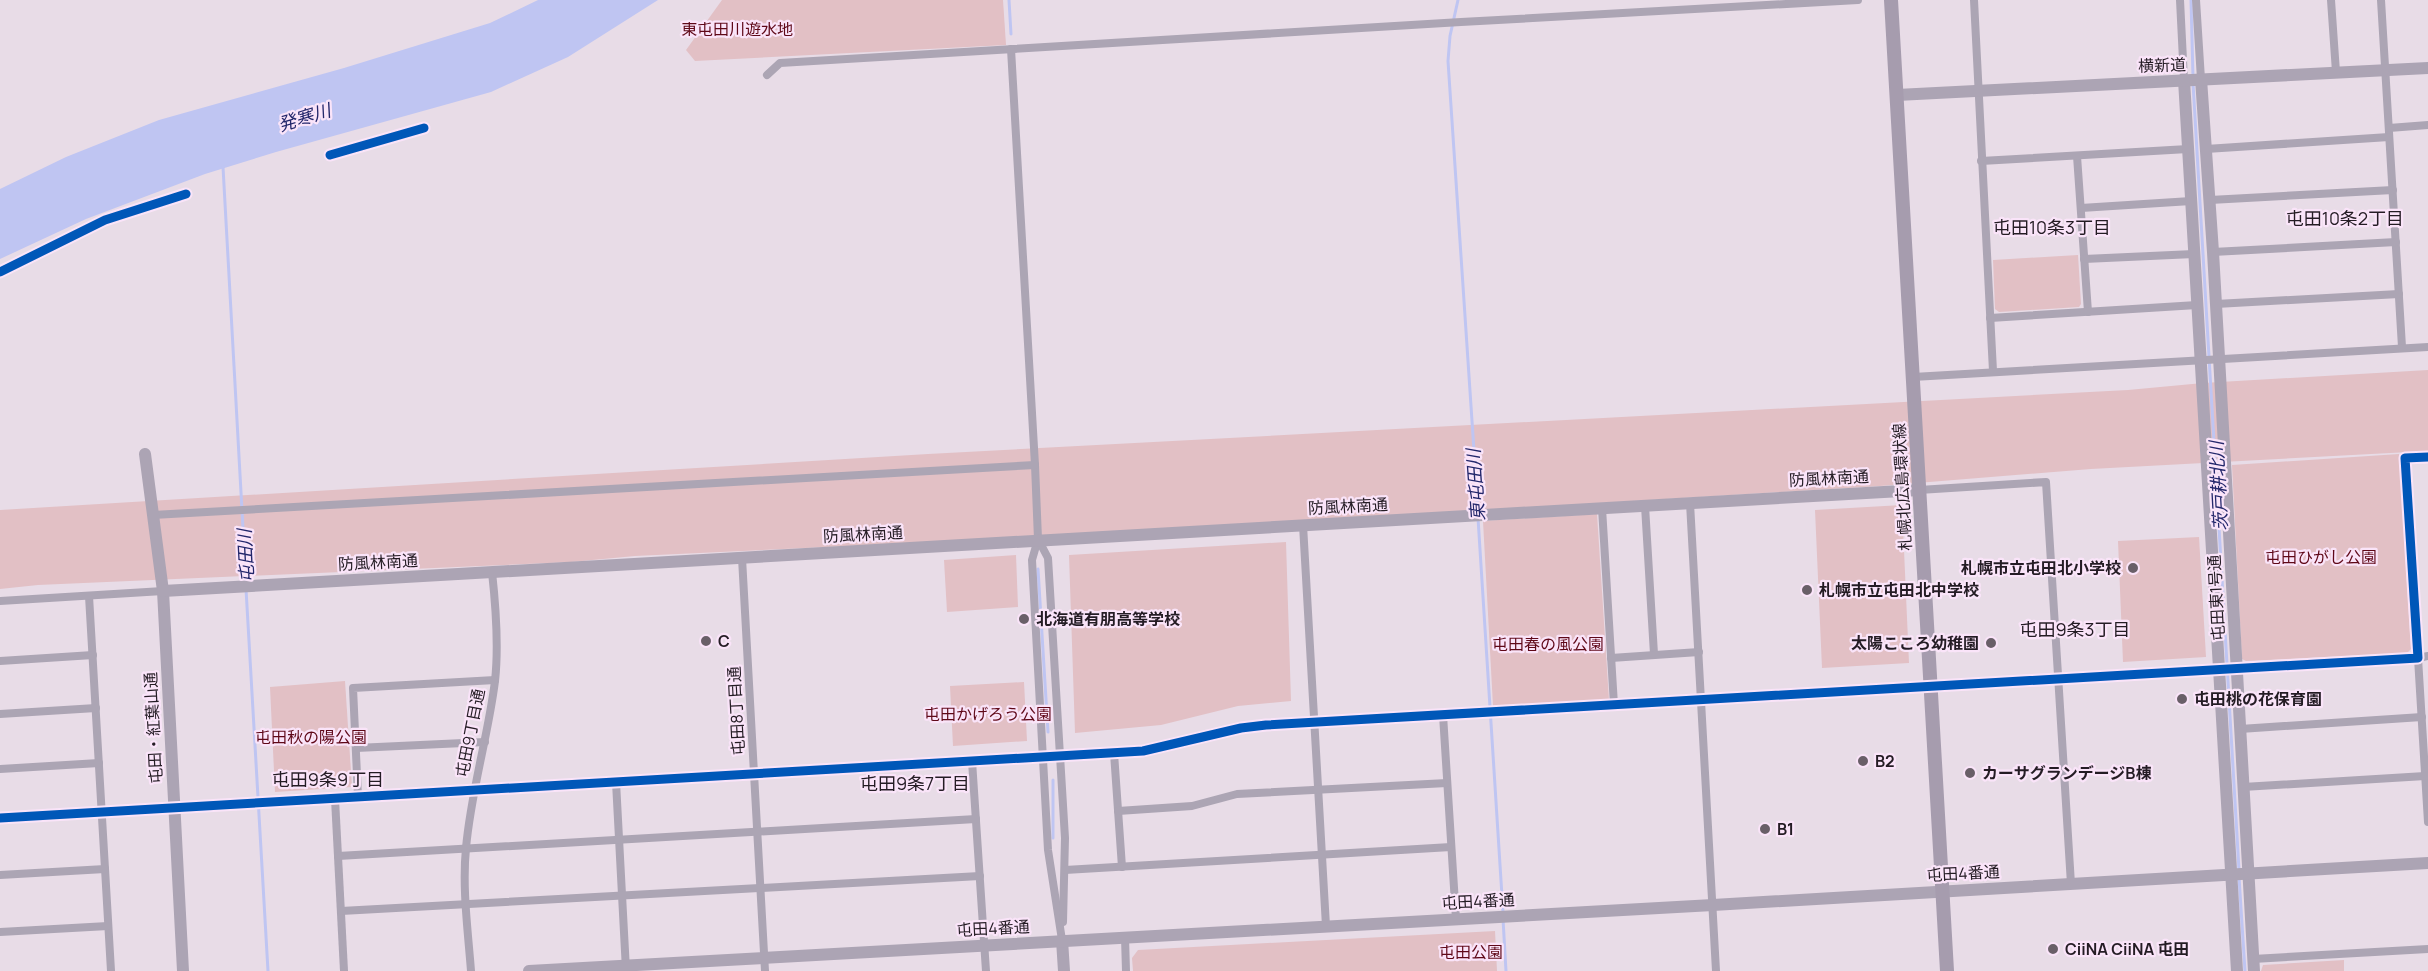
<svg xmlns="http://www.w3.org/2000/svg" width="2428" height="971" viewBox="0 0 2428 971" font-family="Manrope,'Noto Sans JP',sans-serif">
	<style>
		.green { fill: #e2c0c5 }
		.water { fill: #bfc5f2 }
		.lines { fill: none; stroke-linecap: round; stroke-linejoin: round }
		.stream { stroke: #bfc5f2; stroke-width: 3 }
		.street { stroke: #aca5b4; stroke-width: 8 }
		.secondary { stroke: #aca4b4; stroke-width: 12 }
		.primary { stroke: #a69cae; stroke-width: 14 }
		.cycleway-casing { stroke: #fae4f9; stroke-width: 13 }
		.cycleway { stroke: #0057b8; stroke-width: 9 }
		.poi-dot { fill: #695f68; stroke: #fae4f9; stroke-width: 2 }
		.labels { text-anchor: middle; dominant-baseline: central; stroke-width: 4.5; stroke-linejoin: round; paint-order: stroke }
		.park-label { font-size: 16px; fill: #5f0818; stroke: #fae4f9 }
		.street-label { font-size: 16px; fill: #241c24; stroke: #fae4f9 }
		.poi-label { font-size: 16px; font-weight: bold; fill: #241c24; stroke: #fae4f9; text-anchor: start }
		.water-label { font-size: 18px; font-style: italic; fill: #23276b; stroke: #fae4f9 }
		.neighbourhood-label { font-size: 18px; fill: #241c24; stroke: #fae4f9 }
	</style>
	<rect width="100%" height="100%" fill="#e8dce7"/>
	<g class="green">
		<path d="M722 0H1003L1006 45 695 61 686 50Z"/>
		<path d="M2078 255 2081 304 2079 307 1999 312 1995 309 1993 260Z"/>
		<path d="M2428 370V451L2091 469 1880 486 1061 536 635 556 571 562 38 585 0 589V510L928 454 2128 390 2203 383Z"/>
		<path d="M2399 454 2411 649 2407 653 2246 661 2242 659 2232 465Z"/>
		<path d="M1902 505 1909 663 1822 668 1815 510Z"/>
		<path d="M1597 514 1609 700 1493 706 1483 521Z"/>
		<path d="M2199 537 2206 657 2123 662 2118 541Z"/>
		<path d="M1286 542 1291 701 1238 706 1161 725 1075 733 1069 555Z"/>
		<path d="M1016 555 1018 607 947 612 944 560Z"/>
		<path d="M345 681 352 787 275 792 270 687Z"/>
		<path d="M1024 682 1027 741 953 746 950 686Z"/>
		<path d="M1495 931 1497 971H1133L1132 958 1138 950Z"/>
		<path d="M2344 960V971H2261L2263 965Z"/>
	</g>
	<path class="water" d="M538 0H658L568 57 491 92 276 152 205 174 86 219 0 259V189L66 157 159 120 344 68 490 23Z"/>
	<g class="lines">
		<g class="stream">
			<path d="M1009 0 1011 34"/>
			<path d="M1458 0 1450 36 1448 61 1478 511"/>
			<path d="M2191 0 2193 77"/>
			<path d="M2193 83 2239 870"/>
			<path d="M223 167 246 583"/>
			<path d="M1478 518 1503 912"/>
			<path d="M1038 569 1048 732"/>
			<path d="M246 589 268 971"/>
			<path d="M1053 838V780"/>
			<path d="M2239 877 2245 971"/>
			<path d="M1503 919 1506 971"/>
		</g>
		<g class="street">
			<path d="M1974 0 1993 371"/>
			<path d="M2180 0 2184 80"/>
			<path d="M2196 0 2201 79"/>
			<path d="M2331 0 2336 72"/>
			<path d="M2381 0 2402 347"/>
			<path d="M767 75 780 63 1461 22 1858 0"/>
			<path d="M2389 128 2428 125"/>
			<path d="M2206 149 2389 137"/>
			<path d="M2077 156 2088 312"/>
			<path d="M1981 161 2188 149"/>
			<path d="M2210 200 2393 190"/>
			<path d="M2081 208 2191 201"/>
			<path d="M2213 252 2396 242"/>
			<path d="M2084 259 2194 254"/>
			<path d="M2216 304 2399 294"/>
			<path d="M1990 318 2197 305"/>
			<path d="M1913 377 2428 347"/>
			<path d="M1035 465 1038 539 1032 560 1048 850 1062 940"/>
			<path d="M1919 490 2046 482 2071 884"/>
			<path d="M1690 503 1716 971"/>
			<path d="M1645 506 1654 654"/>
			<path d="M1602 508 1614 705"/>
			<path d="M153 515 1035 465 1011 49"/>
			<path d="M1303 525 1326 926"/>
			<path d="M1038 539 1048 558 1065 838 1063 922"/>
			<path d="M742 558 765 971"/>
			<path d="M89 596 111 971"/>
			<path d="M0 601 163 591"/>
			<path d="M2428 656 2418 658 2428 822"/>
			<path d="M1611 658 1699 652"/>
			<path d="M0 661 93 655"/>
			<path d="M0 714 96 708"/>
			<path d="M1443 715 1456 919"/>
			<path d="M2240 729 2422 717"/>
			<path d="M356 748 485 742"/>
			<path d="M1114 753 1122 867"/>
			<path d="M972 761 986 971"/>
			<path d="M0 769 99 763"/>
			<path d="M616 782 626 970"/>
			<path d="M2243 787 2425 776"/>
			<path d="M358 797 353 688 495 680"/>
			<path d="M335 799 344 971"/>
			<path d="M1118 811 1192 806 1237 794 1447 783"/>
			<path d="M0 818 1143 751 1241 728 1266 725 2418 658 2405 458 2428 457"/>
			<path d="M338 856 976 819"/>
			<path d="M1065 870 1451 847"/>
			<path d="M0 875 105 869"/>
			<path d="M341 911 980 876"/>
			<path d="M0 932 108 926"/>
			<path d="M1125 937 1126 971"/>
			<path d="M2253 959 2428 949"/>
			<path d="M471 971C468 931 462 888 466 848 471 791 488 737 495 681 499 645 496 608 492 572"/>
		</g>
		<g class="secondary">
			<path d="M2201 79 2213 252 2254 971"/>
			<path d="M2184 80 2237 971"/>
			<path d="M1897 95 2428 68"/>
			<path d="M145 454 163 591 183 971"/>
			<path d="M163 591 1919 490"/>
			<path d="M1062 940 1064 971"/>
			<path d="M529 971 1713 905 2428 863"/>
		</g>
		<path class="primary" d="M1891 0 1947 971"/>
		<g class="cycleway-casing">
			<g id="cycleway">
				<path d="M330 155 424 128"/>
				<path d="M0 272 105 220 186 194"/>
				<path d="M0 818 1143 751 1241 728 1266 725 2418 658 2405 458 2428 457"/>
			</g>
		</g>
		<use href="#cycleway" class="cycleway"/>
	</g>
	<g class="poi-dot">
		<circle cx="2133" cy="568" r="6"/>
		<circle cx="1807" cy="590" r="6"/>
		<circle cx="1024" cy="619" r="6"/>
		<circle cx="706" cy="641" r="6"/>
		<circle cx="1991" cy="643" r="6"/>
		<circle cx="2182" cy="699" r="6"/>
		<circle cx="1863" cy="761" r="6"/>
		<circle cx="1970" cy="773" r="6"/>
		<circle cx="1765" cy="829" r="6"/>
		<circle cx="2053" cy="949" r="6"/>
	</g>
	<g class="labels">
		<g class="park-label">
			<text x="737" y="29">東屯田川遊水地</text>
			<text x="2321" y="557">屯田ひがし公園</text>
			<text x="1548" y="644">屯田春の風公園</text>
			<text x="988" y="714">屯田かげろう公園</text>
			<text x="311" y="737">屯田秋の陽公園</text>
			<text x="1471" y="952">屯田公園</text>
		</g>
		<g class="street-label">
			<text transform="translate(2162 65) rotate(-2)">横新道</text>
			<text transform="translate(1829 478) rotate(-3)">防風林南通</text>
			<text transform="translate(1902 487) rotate(-93)">札幌北広島環状線</text>
			<text transform="translate(1348 506) rotate(-3)">防風林南通</text>
			<text transform="translate(863 534) rotate(-3)">防風林南通</text>
			<text transform="translate(378 562) rotate(-3)">防風林南通</text>
			<text transform="translate(2216 598) rotate(-93)">屯田東1号通</text>
			<text transform="translate(736 711) rotate(-93)">屯田8丁目通</text>
			<text transform="translate(153 728) rotate(-93)">屯田・紅葉山通</text>
			<text transform="translate(470 733) rotate(-79)">屯田9丁目通</text>
			<text transform="translate(1963 873) rotate(-3)">屯田4番通</text>
			<text transform="translate(1478 901) rotate(-3)">屯田4番通</text>
			<text transform="translate(993 928) rotate(-3)">屯田4番通</text>
		</g>
		<g class="poi-label">
			<text x="2121" y="568" text-anchor="end">札幌市立屯田北小学校</text>
			<text x="1819" y="590">札幌市立屯田北中学校</text>
			<text x="1036" y="619">北海道有朋高等学校</text>
			<text x="718" y="641">C</text>
			<text x="1979" y="643" text-anchor="end">太陽こころ幼稚園</text>
			<text x="2194" y="699">屯田桃の花保育園</text>
			<text x="1875" y="761">B2</text>
			<text x="1982" y="773">カーサグランデージB棟</text>
			<text x="1777" y="829">B1</text>
			<text x="2065" y="949">CiiNA CiiNA 屯田</text>
		</g>
		<g class="water-label">
			<text transform="translate(304 117) rotate(-17)">発寒川</text>
			<text transform="translate(1475 485) rotate(-94)">東屯田川</text>
			<text transform="translate(2218 486) rotate(-93)">茨戸耕北川</text>
			<text transform="translate(245 556) rotate(-93)">屯田川</text>
		</g>
		<g class="neighbourhood-label">
			<text x="2345" y="218">屯田10条2丁目</text>
			<text x="2052" y="227">屯田10条3丁目</text>
			<text x="2075" y="629">屯田9条3丁目</text>
			<text x="328" y="779">屯田9条9丁目</text>
			<text x="915" y="783">屯田9条7丁目</text>
		</g>
	</g>
</svg>
